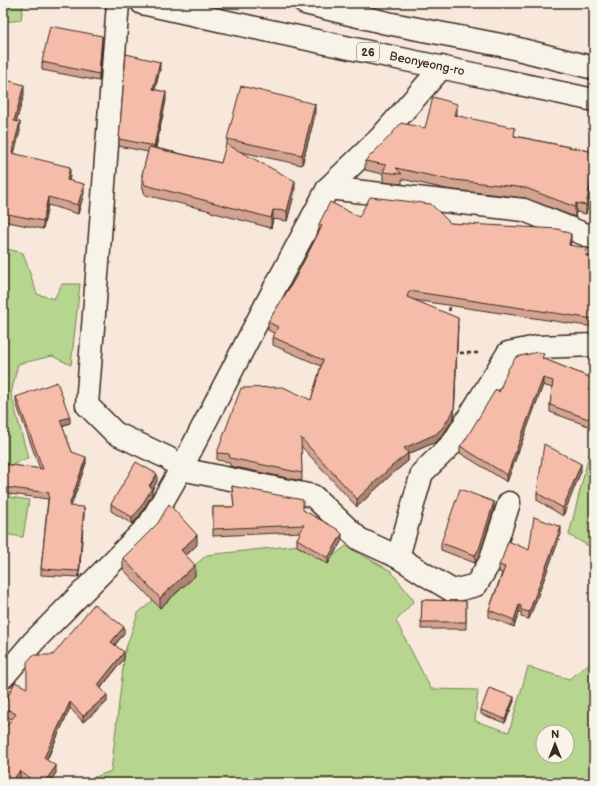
<svg xmlns="http://www.w3.org/2000/svg" width="597" height="786" viewBox="0 0 597 786" font-family="'Balsamiq Sans',sans-serif">
	<style>
		.green { fill: #b6d58f; stroke: #788056; fill-rule: evenodd }
		.lines { fill: none; stroke-linecap: round; stroke-linejoin: round }
		.minor-casing { stroke: #3b2a1e; stroke-width: 25 }
		.major-casing { stroke: #3b2a1e; stroke-width: 25 }
		.path { stroke: #3b2a1e; stroke-width: 2.5; stroke-dasharray: 4 3; stroke-linecap: butt }
		.minor { stroke: #f7f3e8; stroke-width: 22 }
		.major { stroke: #f7f3e8; stroke-width: 22 }
		.wall { fill: #d3a391; stroke: #3b2a1e }
		.shaded-wall { fill: #ac8476; stroke: #3b2a1e }
		.building { fill: #f5bda9; stroke: #3b2a1e }
		.labels { text-anchor: middle; dominant-baseline: central; stroke-width: 4; stroke-linejoin: round; paint-order: stroke }
		.shield { fill: #f7f3e8; stroke: #73665b; stroke-width: 1 }
		.shield-label { font-size: 11px; font-weight: bold; fill: #3b2a1e }
		.street-label { font-size: 12px; fill: #3b2a1e; stroke: #f7f3e8 }
	</style>
	<rect width="100%" height="100%" fill="#f7e8db"/>
	<filter id="ink" filterUnits="userSpaceOnUse"><feTurbulence type="fractalNoise" baseFrequency=".025" numOctaves="2"/><feDisplacementMap in="SourceGraphic" scale="8" xChannelSelector="R" yChannelSelector="G"/><feConvolveMatrix kernelMatrix="1 2 1 2 8 2 1 2 1" color-interpolation-filters="sRGB"/></filter>
	<g filter="url(#ink)">
		<g class="green">
			<path d="M3 3H15L23 5 21 20 3 22Z"/>
			<path d="M3 248 23 253 37 294 54 299 62 284H80L71 365 52 356 18 364 11 394 28 458 7 467H3Z"/>
			<path d="M594 434V549L569 535Z"/>
			<path d="M3 496 29 500 23 537 3 534Z"/>
			<path d="M309 544 332 557 346 546 391 571 414 601 396 621 431 689 478 690 475 721 509 732 528 667 569 679 594 660V783H80L111 771 125 651 138 613 207 555ZM543 732H567V756H543Z"/>
		</g>
		<g class="lines">
			<g class="minor-casing">
				<g id="minor">
					<path d="M118 3 87 405 115 433 168 458 181 469 313 496 359 539 398 557 426 575 453 591 476 585 490 562 509 503"/>
					<path d="M328 188 524 210 594 238"/>
					<path d="M398 557 422 473 453 443 508 353 537 347 594 345"/>
					<path d="M3 677 34 641 149 525 181 469 271 295 328 188 380 138 442 67"/>
				</g>
			</g>
			<g class="major-casing">
				<g id="major">
					<path d="M142 3C292 37 443 67 594 100"/>
					<path d="M305 3 387 23 506 46 594 68"/>
				</g>
			</g>
			<g class="path">
				<path d="M449 318 450 303"/>
				<path d="M453 352 464 353H478"/>
			</g>
			<use href="#minor" class="minor"/>
			<use href="#major" class="major"/>
		</g>
		<g class="wall">
			<path d="M102 44 99 81 42 70V62Z"/>
			<path d="M160 69 155 90 166 100 156 148 221 163 227 145V139L315 115 302 165 241 152 295 191 287 221 273 219 271 228 211 212V211L145 195 142 185V175L148 152 119 146V139Z"/>
			<path d="M3 79 24 94 16 122 20 131 14 153 70 176 69 180 84 193 78 214 48 205 43 229 3 221Z"/>
			<path d="M457 114V116L515 136 594 152V177L586 214 576 212 575 217 526 198 446 189 402 179V184L383 182V174L365 170V161L425 128Z"/>
			<path d="M359 217 450 223 571 242 570 245 587 256 594 257V327L414 300 458 326 454 418 443 435 436 442 408 454V461L392 474 357 507 301 446 302 481 230 466 229 462 217 460V453L311 400 321 366 273 345V337L275 334 268 330V322L293 282 319 232V224Z"/>
			<path d="M544 359 594 379V428L550 412V405L552 388 543 385 507 482 460 453V446L464 442 499 392Z"/>
			<path d="M16 397 70 423 62 426 72 452 86 463 71 506 84 514 79 577 41 575V569L48 499 3 493V464L40 469 16 403Z"/>
			<path d="M581 471 563 516 537 500V493Z"/>
			<path d="M157 481 152 490V495L139 517 132 524 111 511V504Z"/>
			<path d="M232 486 303 510 342 540 328 564 297 546V539L301 532 213 536V507H234Z"/>
			<path d="M494 509 479 557 475 563 441 550V543Z"/>
			<path d="M561 534 529 619 521 617V612H519L514 627 489 617V610L502 573 499 572V565Z"/>
			<path d="M197 545 186 556 195 576 160 608 123 569V558Z"/>
			<path d="M422 600 466 601V629H421Z"/>
			<path d="M124 634 115 645 124 659 101 688 107 702 83 722 70 708 47 760 56 773 49 783H27L20 778 16 783H3L12 719 3 715V707L27 688 53 655Z"/>
			<path d="M514 701 505 723 481 714V710Z"/>
		</g>
		<g class="shaded-wall">
			<path d="M102 36V44L99 81V74Z"/>
			<path d="M160 62V69L153 97V89Z"/>
			<path d="M24 85V94L14 130V121Z"/>
			<path d="M166 92V100L154 153V146Z"/>
			<path d="M315 104V115L302 165V155Z"/>
			<path d="M457 104V114L454 125V115Z"/>
			<path d="M20 122V131L12 162V153Z"/>
			<path d="M70 167V176L67 189V180Z"/>
			<path d="M594 167V177L586 214V205Z"/>
			<path d="M295 181V191L287 221V211Z"/>
			<path d="M84 184V193L78 214V205Z"/>
			<path d="M48 197V205L43 229V221Z"/>
			<path d="M576 203V212L575 217V207Z"/>
			<path d="M273 210V219L271 228V218Z"/>
			<path d="M571 234V242L569 252V245Z"/>
			<path d="M458 318 454 418 443 435 436 442 408 454V461L392 474 357 507V499L404 448Z"/>
			<path d="M543 378V385L507 482V475Z"/>
			<path d="M70 417V423L60 426V420Z"/>
			<path d="M86 457V463L69 512V506Z"/>
			<path d="M581 464V471L563 516V508Z"/>
			<path d="M157 474V481L152 490V495L139 517 132 524V517Z"/>
			<path d="M494 502V509L479 557 475 563V555Z"/>
			<path d="M84 507V514L79 577V571Z"/>
			<path d="M561 527V534L529 619V612Z"/>
			<path d="M342 534V540L328 564V558Z"/>
			<path d="M197 535V545L181 560V550Z"/>
			<path d="M195 565V576L160 608V598Z"/>
			<path d="M519 605V612L514 627V620Z"/>
			<path d="M124 627V634L111 649V642Z"/>
			<path d="M124 652V659L98 691V685Z"/>
			<path d="M107 695V702L83 722V716Z"/>
			<path d="M514 697V701L505 723V719Z"/>
			<path d="M70 702V708L44 765V758Z"/>
			<path d="M56 766V773L49 783H44Z"/>
			<path d="M20 771V778L16 783H10Z"/>
		</g>
		<g class="building">
			<path d="M50 26 102 36 99 74 42 62Z"/>
			<path d="M126 54 160 62 153 89 166 92 154 146 119 139Z"/>
			<path d="M3 79 24 85 14 121 20 122 12 153 70 167 67 180 84 184 78 205 48 197 43 221 3 213Z"/>
			<path d="M241 86 315 104 302 155 227 139Z"/>
			<path d="M433 97 457 104 454 115 515 128 514 136 594 152V167L586 205 576 203 575 207 526 188 446 179 396 168 402 174 383 172 386 165 365 161 389 137 401 123 425 128Z"/>
			<path d="M226 144 295 181 287 211 273 210 271 218 211 202 145 185 142 175 149 147 221 163Z"/>
			<path d="M370 197 431 204 450 223 558 229 571 234 569 245 587 248 586 256 594 257V319L409 291 407 297 458 318 454 410 443 427 436 434 404 448 408 453 392 466 357 499 301 438 302 473 230 458 229 454 217 453 241 388 283 387 311 400 323 360 273 337 278 327 268 322 293 282 306 257 322 226 319 224 330 202 359 217Z"/>
			<path d="M538 352 544 354 542 358 594 379V421L550 405 553 381 543 378 507 475 460 446 464 442 496 389 499 392 508 369 516 357Z"/>
			<path d="M57 382 70 417 60 420 72 452 86 457 69 506 84 507 79 571 41 569 49 493 3 487V464L43 469 16 397Z"/>
			<path d="M544 444 581 464 563 508 537 493Z"/>
			<path d="M136 462 157 474 149 486 152 488 139 510 132 517 111 504Z"/>
			<path d="M232 486 303 500V510L337 529 342 534 328 558 297 539 304 525 213 529V507H234Z"/>
			<path d="M460 489 494 502 479 549 475 555 441 543Z"/>
			<path d="M169 504 197 535 181 550 195 565 160 598 123 558 158 523Z"/>
			<path d="M534 517 561 527 529 612 521 610V606L519 605 514 620 489 610 505 567 499 565 502 559 508 541 529 550Z"/>
			<path d="M422 600 466 601V622H421Z"/>
			<path d="M94 604 124 627 111 642 124 652 98 685 107 695 83 716 70 702 44 758 56 766 44 783H36L20 771 10 783H3V730L16 714 3 707 15 682 27 688V662L33 655H53Z"/>
			<path d="M489 688 514 697 505 719 481 710Z"/>
		</g>
	</g>
	<g class="labels">
		<rect class="shield" x="357" y="43" width="22" height="18" rx="3"/>
		<g class="shield-label">
			<text x="368" y="52">26</text>
		</g>
		<g class="street-label">
			<text transform="translate(427 64) rotate(12)">Beonyeong-ro</text>
		</g>
	</g>
	<rect width="597" height="786" fill="none" stroke="#f7f3e8" stroke-width="16"/>
	<rect x="8" y="8" width="581" height="770" fill="none" stroke="#3b2a1e" stroke-width="1.5" filter="url(#ink)"/>
	<g transform="translate(555 744)"><circle r="19" fill="#f7f3e8" stroke="#aca397"/>
	<path d="M0-3L7 15L0 10L-7 15Z" fill="#3b2a1e"/>
	<text y="-6" font-size="11" font-weight="bold" text-anchor="middle" fill="#3b2a1e">N</text>
	</g>
</svg>
